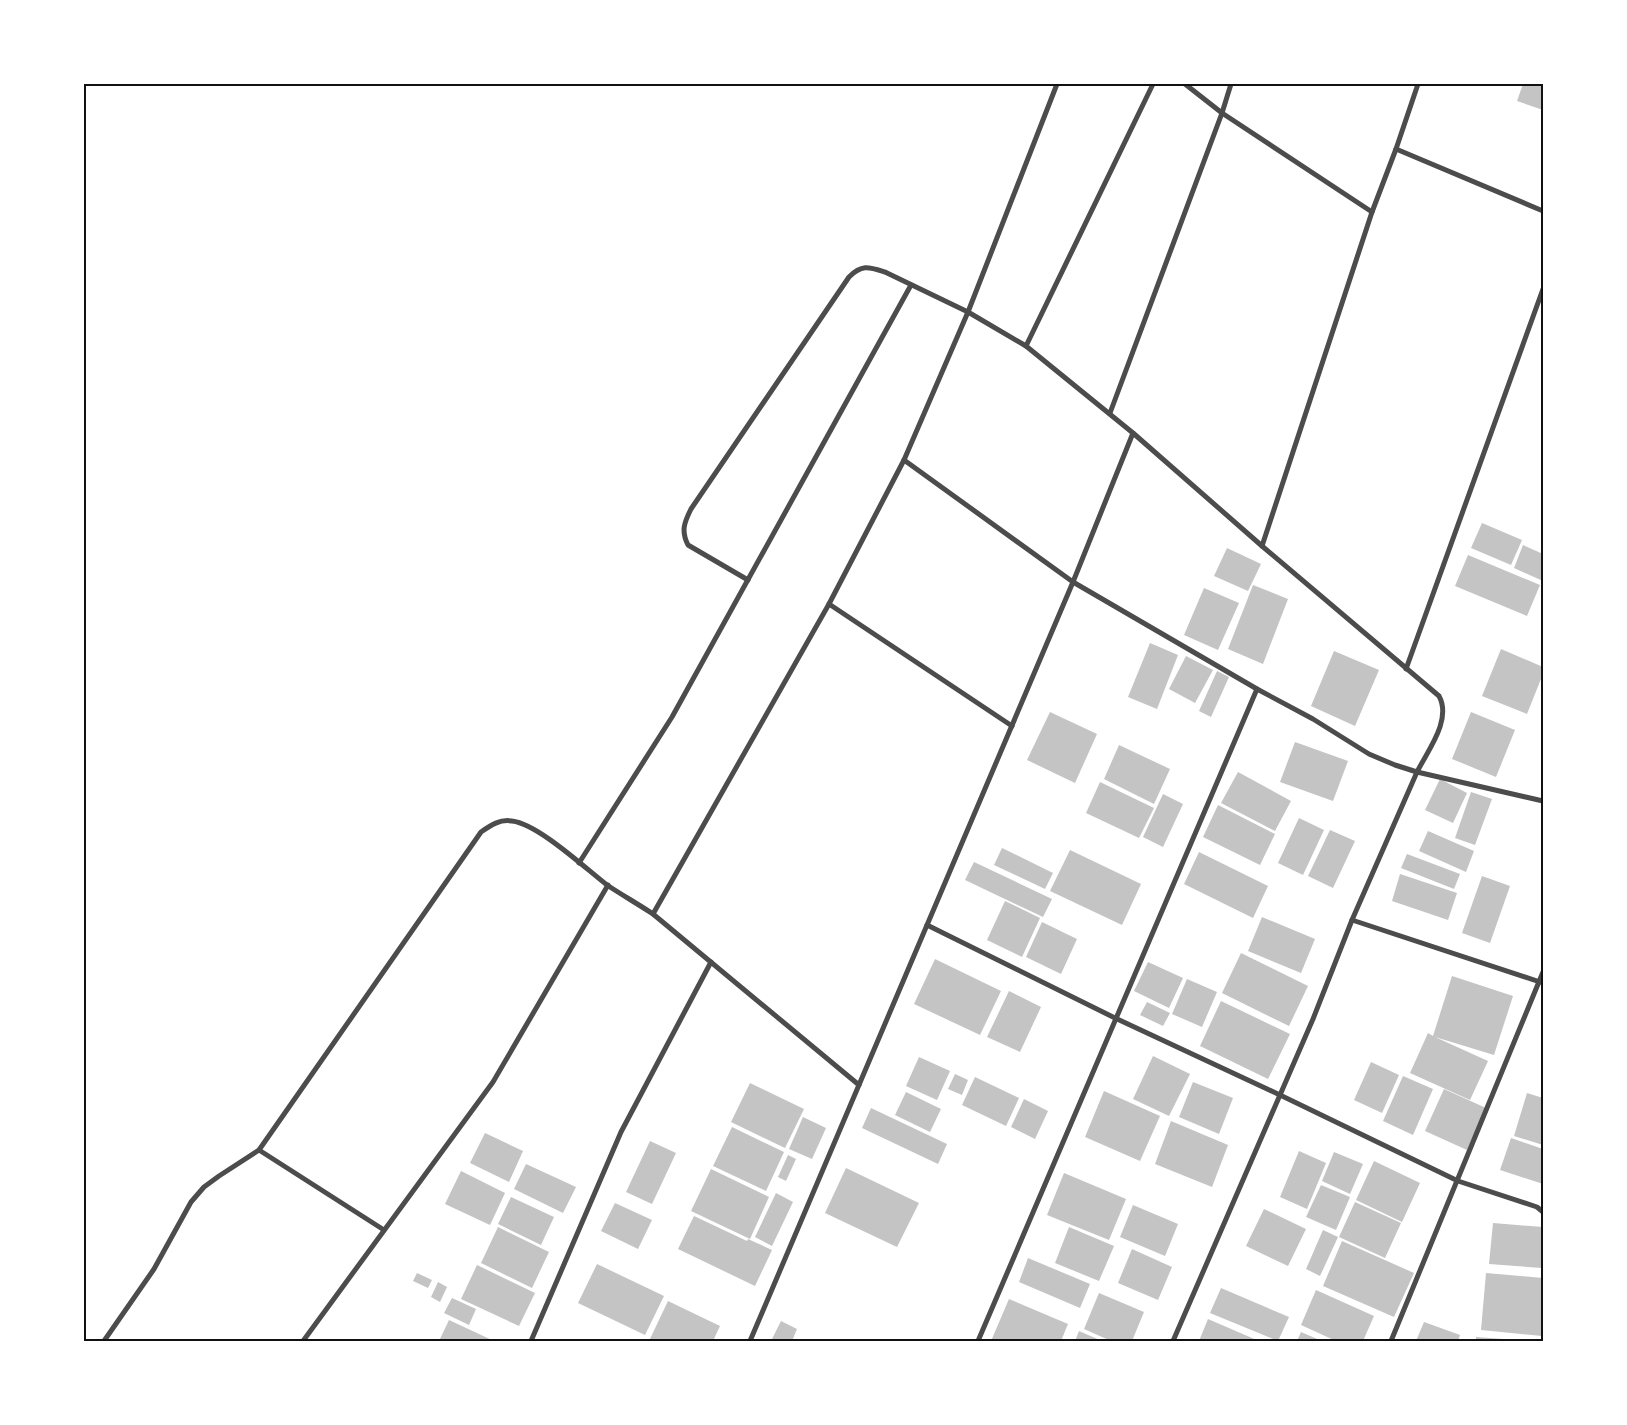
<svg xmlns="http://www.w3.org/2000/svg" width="1627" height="1425" viewBox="0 0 1627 1425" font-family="Bitter,serif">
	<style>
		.building { fill: #c4c4c4 }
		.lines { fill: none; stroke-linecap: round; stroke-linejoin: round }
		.minor { stroke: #4c4c4c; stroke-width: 5 }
		.neatline { fill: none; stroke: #111; stroke-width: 2 }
	</style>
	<rect width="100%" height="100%" fill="#fff"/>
	<g class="building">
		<path d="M1523 84H1543V110L1517 101Z"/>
		<path d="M1482 523 1522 540 1511 565 1471 548Z"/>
		<path d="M1523 545 1543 554V581L1514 568Z"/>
		<path d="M1227 548 1261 564 1248 591 1214 576Z"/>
		<path d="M1468 555 1540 585 1527 616 1455 586Z"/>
		<path d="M1253 585 1288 599 1263 664 1228 649Z"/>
		<path d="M1204 588 1239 603 1218 650 1184 635Z"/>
		<path d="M1150 643 1178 655 1157 709 1128 697Z"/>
		<path d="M1501 649 1543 667V674L1527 714 1482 696Z"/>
		<path d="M1334 651 1379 670 1355 726 1311 706Z"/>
		<path d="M1186 656 1213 670 1195 703 1169 689Z"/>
		<path d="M1217 671 1229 677 1211 717 1199 711Z"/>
		<path d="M1050 712 1097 734 1075 783 1027 760Z"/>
		<path d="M1471 712 1515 730 1496 777 1452 759Z"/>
		<path d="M1295 742 1348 761 1333 801 1280 782Z"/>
		<path d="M1119 745 1170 769 1154 804 1104 779Z"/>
		<path d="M1238 772 1291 801 1275 831 1221 803Z"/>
		<path d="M1440 779 1467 793 1453 823 1425 810Z"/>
		<path d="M1100 782 1154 808 1139 838 1086 813Z"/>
		<path d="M1471 792 1492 799 1475 845 1455 838Z"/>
		<path d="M1163 794 1183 804 1163 847 1143 837Z"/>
		<path d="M1218 805 1275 834 1260 865 1203 837Z"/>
		<path d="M1299 818 1324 830 1303 875 1278 863Z"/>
		<path d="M1330 830 1355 841 1333 888 1308 876Z"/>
		<path d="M1428 831 1474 851 1466 872 1419 851Z"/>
		<path d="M1002 848 1053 873 1045 889 994 865Z"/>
		<path d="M1070 850 1141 884 1122 925 1050 891Z"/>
		<path d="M1199 852 1268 886 1253 918 1184 884Z"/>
		<path d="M1407 854 1460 874 1454 889 1401 868Z"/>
		<path d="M974 862 1052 899 1043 917 965 880Z"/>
		<path d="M1400 874 1457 893 1448 920 1392 901Z"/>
		<path d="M1482 876 1510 886 1490 943 1462 933Z"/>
		<path d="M1005 901 1040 918 1022 957 987 940Z"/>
		<path d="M1262 917 1315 939 1301 973 1248 951Z"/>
		<path d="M1042 922 1077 939 1061 974 1026 957Z"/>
		<path d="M1241 953 1308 986 1289 1026 1222 993Z"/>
		<path d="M935 959 1001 991 980 1035 914 1004Z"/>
		<path d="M1148 962 1183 978 1169 1008 1134 991Z"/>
		<path d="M1452 976 1513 996 1494 1055 1435 1037 1488 1061 1470 1100 1410 1073 1428 1033 1433 1036Z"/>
		<path d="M1187 979 1217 992 1202 1027 1172 1014Z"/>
		<path d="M1009 991 1041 1007 1020 1052 987 1037Z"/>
		<path d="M1221 1001 1290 1034 1268 1079 1200 1046Z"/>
		<path d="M1147 1002 1170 1013 1163 1026 1140 1015Z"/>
		<path d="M1153 1056 1190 1074 1169 1116 1133 1099Z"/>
		<path d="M919 1057 950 1071 937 1100 906 1086Z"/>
		<path d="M1371 1062 1399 1075 1382 1113 1354 1100Z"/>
		<path d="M955 1074 968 1080 962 1095 948 1089Z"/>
		<path d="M1403 1076 1433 1089 1413 1135 1383 1121Z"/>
		<path d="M975 1077 1019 1098 1006 1126 962 1105Z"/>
		<path d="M1193 1082 1233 1098 1219 1134 1179 1117Z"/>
		<path d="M750 1083 804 1109 785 1148 731 1122Z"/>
		<path d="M1444 1089 1486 1108 1467 1150 1425 1131Z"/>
		<path d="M1104 1091 1160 1116 1140 1161 1085 1137Z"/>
		<path d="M906 1092 941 1109 930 1132 895 1115Z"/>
		<path d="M1527 1093 1543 1098V1145L1514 1136Z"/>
		<path d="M1024 1099 1048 1111 1035 1139 1011 1127Z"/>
		<path d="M871 1108 947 1144 938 1164 862 1128Z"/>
		<path d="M803 1117 826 1128 812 1159 789 1149Z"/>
		<path d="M1171 1121 1228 1145 1212 1187 1155 1164Z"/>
		<path d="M732 1127 784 1152 766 1191 713 1166Z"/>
		<path d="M485 1133 523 1151 509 1182 470 1163Z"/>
		<path d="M1511 1138 1543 1149V1184L1500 1170Z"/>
		<path d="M650 1141 676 1153 652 1204 626 1192Z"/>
		<path d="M1299 1151 1326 1163 1307 1209 1280 1197Z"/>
		<path d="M1334 1152 1363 1164 1350 1194 1322 1181Z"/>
		<path d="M788 1155 796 1159 786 1181 778 1177Z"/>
		<path d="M1374 1161 1420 1183 1402 1222 1356 1200Z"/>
		<path d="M526 1164 576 1187 563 1213 514 1189Z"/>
		<path d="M846 1168 919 1203 897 1247 825 1213Z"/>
		<path d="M711 1169 769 1197 750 1239 691 1211Z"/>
		<path d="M461 1171 505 1193 490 1225 445 1204Z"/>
		<path d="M1064 1173 1126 1199 1109 1240 1047 1215Z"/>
		<path d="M1321 1185 1350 1197 1336 1230 1306 1217Z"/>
		<path d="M776 1193 793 1202 772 1246 755 1237Z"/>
		<path d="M511 1197 554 1217 541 1245 498 1224Z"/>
		<path d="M1355 1202 1401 1223 1385 1258 1339 1237Z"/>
		<path d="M615 1203 652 1220 638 1249 601 1231Z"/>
		<path d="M1133 1205 1178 1224 1165 1256 1120 1237Z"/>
		<path d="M1264 1209 1306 1229 1288 1266 1246 1246Z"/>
		<path d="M694 1216 747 1241 748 1239 772 1250 755 1286 678 1249Z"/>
		<path d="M1493 1223 1543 1227 1542 1268 1489 1264Z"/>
		<path d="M498 1227 549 1252 532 1288 481 1263Z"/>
		<path d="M1069 1227 1114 1246 1099 1281 1055 1263Z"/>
		<path d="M1323 1230 1338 1237 1320 1276 1306 1269Z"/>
		<path d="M1342 1241 1414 1273 1394 1317 1323 1286Z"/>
		<path d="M1132 1249 1172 1267 1158 1300 1118 1283Z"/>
		<path d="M1028 1258 1090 1284 1080 1308 1019 1282Z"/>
		<path d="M597 1264 664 1296 645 1335 578 1303Z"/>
		<path d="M477 1265 535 1293 519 1326 461 1299Z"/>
		<path d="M417 1273 432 1280 428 1288 413 1281Z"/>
		<path d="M1486 1273 1543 1278 1542 1336 1481 1330Z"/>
		<path d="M438 1282 447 1287 440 1302 431 1297Z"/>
		<path d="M1221 1288 1289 1317 1278 1341 1210 1313Z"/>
		<path d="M1316 1290 1374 1316 1363 1341H1336L1301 1325Z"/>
		<path d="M1099 1293 1144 1312 1132 1341H1111L1084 1329Z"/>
		<path d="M452 1298 476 1309 469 1325 444 1313Z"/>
		<path d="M1009 1299 1068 1324 1061 1341H991Z"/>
		<path d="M668 1301 720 1326 713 1341H649Z"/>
		<path d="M1208 1319 1259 1341H1199Z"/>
		<path d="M449 1320 494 1341H439Z"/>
		<path d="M781 1321 797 1329 792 1341H771Z"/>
		<path d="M1424 1322 1460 1335 1458 1341H1416Z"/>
		<path d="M1079 1331 1102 1341H1075Z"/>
		<path d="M1301 1332 1322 1341H1297Z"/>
		<path d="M1476 1337 1517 1340V1341H1476Z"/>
	</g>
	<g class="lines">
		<g class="minor">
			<path d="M1231 84 1222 113 1372 212"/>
			<path d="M1396 149 1543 211"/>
			<path d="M1026 346 1153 84"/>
			<path d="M1110 413 1222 113 1185 84"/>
			<path d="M904 460 1073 582 1257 689"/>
			<path d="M1262 546 1439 696C1452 720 1428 750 1417 772L1543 801"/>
			<path d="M748 580 688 545C681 531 684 523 691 509L849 277C862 264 869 267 885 272L968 312 1026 346 1133 433"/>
			<path d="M829 604 904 460 968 312 1057 84"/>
			<path d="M1406 669 1543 289"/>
			<path d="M579 863 672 717 911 285"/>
			<path d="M1352 920 1543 983"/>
			<path d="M927 925 1115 1018 1280 1095 1458 1181 1537 1207 1543 1212"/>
			<path d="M859 1085 653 914 829 604 1012 726"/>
			<path d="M384 1230 259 1150 481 832C491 825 500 819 512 821 538 824 585 868 607 885 622 895 638 904 653 914"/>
			<path d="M104 1341 154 1269 191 1202 204 1187 219 1176 259 1150"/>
			<path d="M303 1341 493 1082 608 885"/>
			<path d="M531 1341 621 1132 711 962"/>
			<path d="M750 1341 1073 582 1133 433 1262 546 1372 212 1396 149 1418 84"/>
			<path d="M978 1341 1257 689 1313 719 1369 754 1395 765 1417 772 1352 920 1313 1019 1173 1341"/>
			<path d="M1391 1341 1543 972"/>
		</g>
	</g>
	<rect width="1627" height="1425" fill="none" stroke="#ffffff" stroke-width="170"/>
	<rect x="85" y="85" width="1457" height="1255" class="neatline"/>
</svg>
